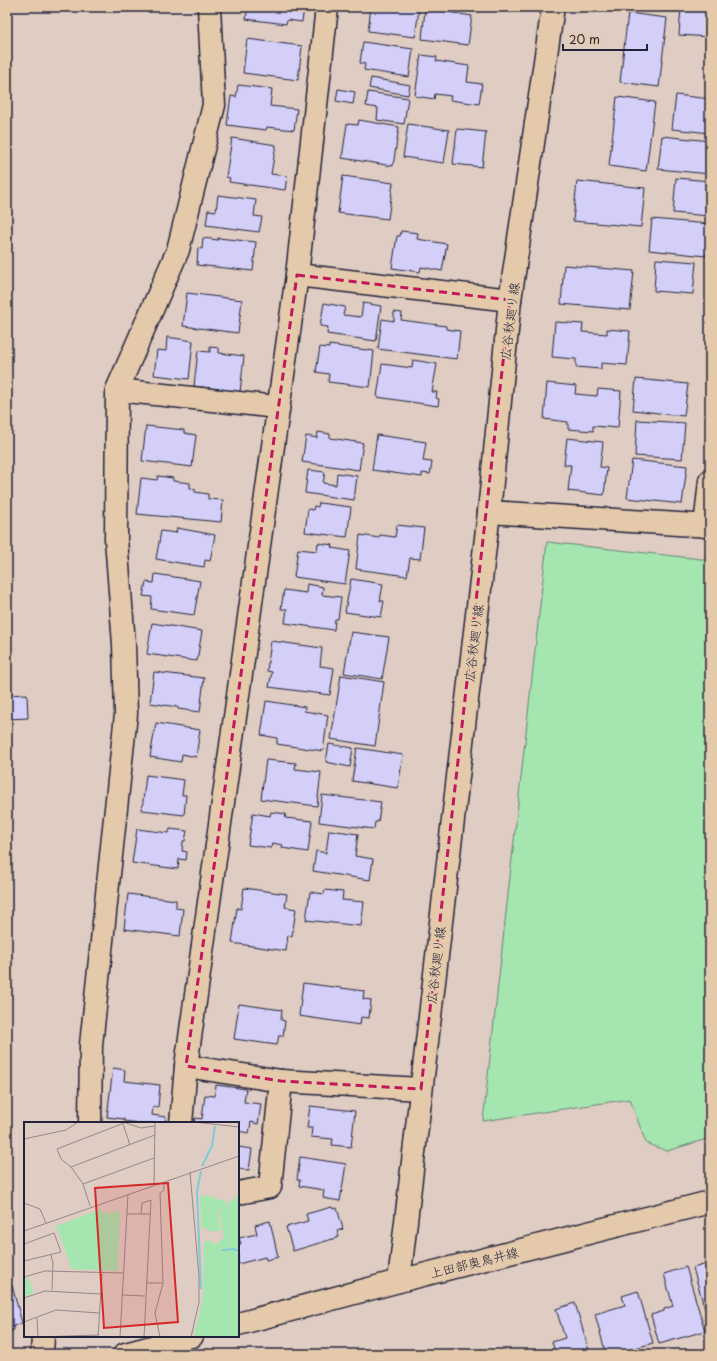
<svg xmlns="http://www.w3.org/2000/svg" width="717" height="1361" viewBox="0 0 717 1361" font-family="'Playpen Sans','Klee One',sans-serif">
	<style>
		.green { fill: #a5e6b0; stroke: #648476 }
		.building { fill: #d3cff8; stroke: #22223b }
		.lines { fill: none; stroke-linecap: round; stroke-linejoin: round }
		.minor-casing { stroke: #22223b; stroke-width: 25 }
		.tertiary-casing { stroke: #22223b; stroke-width: 25 }
		.minor { stroke: #e4caab; stroke-width: 22 }
		.tertiary { stroke: #e4caab; stroke-width: 22 }
		.marked { fill: none; stroke: #c2185b; stroke-width: 3; stroke-dasharray: 8 5; stroke-linejoin: round }
		.labels { text-anchor: middle; dominant-baseline: central; stroke-width: 4; stroke-linejoin: round; paint-order: stroke }
		.street-label { font-size: 13px; fill: #22223b; stroke: #e4caab }
		.inset-river { fill: none; stroke: #7bccd5; stroke-width: 2 }
		.inset-road { fill: none; stroke: #93888c; stroke-width: 1 }
		.view { fill: #d62828; fill-opacity: 0.15; stroke: #d62828; stroke-width: 2 }
		.inset-edge { fill: none; stroke: #22223b; stroke-width: 2 }
	</style>
	<rect width="100%" height="100%" fill="#dfccc2"/>
	<filter id="ink" filterUnits="userSpaceOnUse"><feTurbulence type="fractalNoise" baseFrequency=".025" numOctaves="2"/><feDisplacementMap in="SourceGraphic" scale="8" xChannelSelector="R" yChannelSelector="G"/><feConvolveMatrix kernelMatrix="1 2 1 2 8 2 1 2 1" color-interpolation-filters="sRGB"/></filter>
	<g filter="url(#ink)">
		<path class="green" d="M547 542 710 560V1138L667 1151 646 1143 630 1099 483 1121Z"/>
		<g class="building">
			<path d="M248 7H304L302 22 287 20 286 24 246 19Z"/>
			<path d="M371 7H409L419 9 415 37 368 31Z"/>
			<path d="M429 7H441V11L472 16 468 45 422 39 425 10 428 11Z"/>
			<path d="M681 7 705 8V12L710 13V37L679 35Z"/>
			<path d="M628 13 667 18 659 87 620 82Z"/>
			<path d="M247 39 302 46 298 80 243 73Z"/>
			<path d="M363 42 413 49 409 77 364 70 365 64 360 63Z"/>
			<path d="M421 55 437 57 436 61 469 66 467 82 482 84 479 104 450 100 451 96 435 94 434 99 415 96Z"/>
			<path d="M371 78 410 85 408 95 369 88Z"/>
			<path d="M238 85 272 89 270 106 297 109 294 130 267 127 266 130 227 125 231 96 236 97Z"/>
			<path d="M338 89 355 92 353 104 336 101Z"/>
			<path d="M368 92 408 98 404 124 377 120 378 108 366 106Z"/>
			<path d="M676 95 710 99V133L672 129Z"/>
			<path d="M617 97 655 102 646 171 609 166Z"/>
			<path d="M359 120 399 127 393 166 342 158 347 124 358 125Z"/>
			<path d="M408 124 449 130 444 163 403 157Z"/>
			<path d="M457 129 486 132 482 167 453 164Z"/>
			<path d="M662 136 710 141V174L658 169Z"/>
			<path d="M232 138 276 145 271 174 287 176 285 190 229 182 230 178 226 177Z"/>
			<path d="M343 176 393 183 388 219 338 213Z"/>
			<path d="M676 178 710 181V216L673 213Z"/>
			<path d="M577 181 645 188 641 227 573 221Z"/>
			<path d="M218 195 256 200 254 216 262 217 259 232 206 225 208 210 216 211Z"/>
			<path d="M652 219 709 224 706 256 649 250Z"/>
			<path d="M401 231 418 233 417 239 447 244 442 271 421 267 420 272 392 268 397 236H400Z"/>
			<path d="M203 238 218 240V238L256 242 253 271 197 265 198 248 202 249Z"/>
			<path d="M656 259 696 262 693 294 654 291Z"/>
			<path d="M564 265 634 271 630 310 561 304Z"/>
			<path d="M187 293 242 300 238 333 183 326Z"/>
			<path d="M324 303 345 307 343 315 361 317 363 303 381 306 376 341 327 334 328 327 320 326Z"/>
			<path d="M394 312 402 313 401 320 446 326V329L460 331 457 359 378 349 382 319 394 321Z"/>
			<path d="M555 322 583 324 582 332 607 334V329L630 331 627 365 601 363V369L576 367V359L552 357Z"/>
			<path d="M167 337 193 341 189 379 154 375 157 350 166 351Z"/>
			<path d="M329 345 374 351 370 387 328 382 329 374 316 372 320 347 329 348Z"/>
			<path d="M210 347 219 348V353L244 356 240 392 194 386 198 351 210 352Z"/>
			<path d="M413 360 437 364 432 392H437L436 398 439 399 438 406 377 397 382 364 412 368Z"/>
			<path d="M636 379 688 384 684 416 633 410Z"/>
			<path d="M547 383 576 386 575 394 597 396 598 389 621 391 618 428 593 426V431L568 429V422L544 419Z"/>
			<path d="M637 420 685 423 682 459 635 456Z"/>
			<path d="M146 426 184 430V433L196 435 192 467 142 461Z"/>
			<path d="M318 432 330 434V438L363 443 359 470 302 462 306 436 317 438Z"/>
			<path d="M377 435 426 442 423 461 432 462 430 474 422 473V477L372 470Z"/>
			<path d="M567 438 603 442 600 467 607 468 604 495 568 491 571 465H564Z"/>
			<path d="M632 460 687 466 682 504 627 498Z"/>
			<path d="M308 470 325 472 323 483 336 485 337 473 357 476 354 500 305 493Z"/>
			<path d="M158 476 173 478V481L190 483V488L195 489V492L208 494V499L223 500 221 522 137 514 141 478 157 480Z"/>
			<path d="M319 503 351 507 347 537 305 532 308 509 313 510 314 506 318 507Z"/>
			<path d="M397 525 424 528 420 559 410 558 407 576 356 569 360 535 379 538 380 535 395 537Z"/>
			<path d="M177 528 215 535 210 561 205 560 204 567 156 559 161 531 176 533Z"/>
			<path d="M318 543 333 545 332 548 350 551 345 584 294 577 298 549 317 551Z"/>
			<path d="M155 574 200 581 194 615 151 609 152 597 143 596 146 582 154 583Z"/>
			<path d="M351 579 383 584 380 601H384L381 617 345 612Z"/>
			<path d="M307 584 323 587 322 595 341 597 338 619H335L334 630 285 623 287 609H281L284 590 306 593Z"/>
			<path d="M152 623 202 631 197 661 147 654Z"/>
			<path d="M351 632 389 637 382 679 344 673Z"/>
			<path d="M271 641 322 648 320 666 334 668 330 695 269 687 272 672 267 671Z"/>
			<path d="M154 672 204 678 200 712 178 709V707L150 703Z"/>
			<path d="M341 675 384 682 375 746 331 739Z"/>
			<path d="M27 694 28 718 7 719V695Z"/>
			<path d="M266 701 305 707 304 711 328 715 323 751 277 744V738L261 735Z"/>
			<path d="M156 723 200 730 196 757 182 754 181 762 150 757Z"/>
			<path d="M329 744 353 748 350 767 326 762Z"/>
			<path d="M357 748 403 755 398 788 352 781Z"/>
			<path d="M266 760 296 763 295 769 321 772 317 806 261 799Z"/>
			<path d="M146 775 184 780 182 795H186L184 815 142 810Z"/>
			<path d="M322 795 381 802 378 822H375L374 829 319 822Z"/>
			<path d="M271 812 286 814 285 818 312 821 308 852 282 848 283 845 272 843 271 848 248 845 253 813 270 816Z"/>
			<path d="M137 829 169 833 170 829 187 831 185 841H183L182 851 187 852 186 860 179 859 178 869 132 863Z"/>
			<path d="M329 830 358 834 355 856 373 859 370 880 313 871 316 851 326 853Z"/>
			<path d="M244 888 287 894 285 907 296 909 292 936 288 935 286 951 232 943 237 908 241 909Z"/>
			<path d="M325 890 343 892 342 900 364 902 361 926 306 920 310 892 324 894Z"/>
			<path d="M128 894 176 900V908L183 909 180 936 124 929Z"/>
			<path d="M303 983 364 991 363 999 371 1000 369 1018 361 1017 360 1025 299 1016Z"/>
			<path d="M239 1004 282 1010 281 1020 285 1021 283 1036 279 1035 277 1045 234 1039Z"/>
			<path d="M113 1068 125 1070 124 1081 160 1085 158 1107 153 1106 152 1115 166 1117 165 1123H139L124 1121V1119L107 1117Z"/>
			<path d="M216 1085 246 1089 244 1102 261 1104 258 1124 251 1122 249 1133 238 1131V1123H194L195 1118 202 1119 205 1095 215 1096Z"/>
			<path d="M310 1106 355 1111 351 1147 332 1145 333 1139 311 1137 312 1128H307Z"/>
			<path d="M238 1147 252 1149 249 1170 239 1169 238 1173Z"/>
			<path d="M300 1157 346 1164 340 1201 323 1198 324 1190 299 1186 300 1180H297Z"/>
			<path d="M332 1207 333 1209 337 1208 343 1229 337 1231 339 1237 293 1251 286 1227 308 1221 306 1214Z"/>
			<path d="M270 1221 278 1257 266 1260 265 1257 238 1264V1244H241L239 1238 257 1234 255 1225Z"/>
			<path d="M710 1263V1327L693 1268Z"/>
			<path d="M686 1267 705 1331 659 1344 651 1315 664 1311V1309L673 1306 664 1274Z"/>
			<path d="M12 1286 22 1323 13 1326 14 1330 7 1332V1287Z"/>
			<path d="M638 1291 653 1343 614 1354H606L595 1314 625 1305 622 1296Z"/>
			<path d="M575 1303 590 1354H556L552 1342 565 1338 556 1309Z"/>
		</g>
		<g class="lines">
			<g class="minor-casing">
				<g id="minor">
					<path d="M297 275 510 300"/>
					<path d="M117 390 277 407"/>
					<path d="M489 512 710 526"/>
					<path d="M705 526 710 481"/>
					<path d="M186 1066 281 1081 421 1089"/>
					<path d="M90 1123 91 1045 126 714 124 644 116 539 117 390 178 250 214 105 209 7"/>
					<path d="M181 1123 186 1066 297 275 327 7"/>
					<path d="M238 1193 270 1187 281 1081"/>
					<path d="M42 1354 43 1336"/>
				</g>
			</g>
			<g class="tertiary-casing">
				<g id="tertiary">
					<path d="M399 1281 489 512 510 300 553 7"/>
					<path d="M238 1324 399 1281 710 1202"/>
					<path d="M125 1354 192 1336"/>
				</g>
			</g>
			<use href="#minor" class="minor"/>
			<use href="#tertiary" class="tertiary"/>
		</g>
	</g>
	<path class="marked" d="M297 275 510 300 421 1089 281 1081 186 1066Z"/>
	<g class="labels">
		<g class="street-label">
			<text transform="translate(509 321) rotate(-83)">広谷秋廻り線</text>
			<text transform="translate(473 643) rotate(-83)">広谷秋廻り線</text>
			<text transform="translate(435 965) rotate(-83)">広谷秋廻り線</text>
			<text transform="translate(474 1262) rotate(-14)">上田部奥鳥井線</text>
		</g>
	</g>
	<g transform="translate(24 1122)">
		<rect width="215" height="215" fill="#dfccc2"/>
		<path d="M215 72V215H170L179 176 180 121 184 118 192 123 200 115 195 90ZM182 73 204 80 193 91 197 108 189 110 178 105 176 75ZM77 87 81 92 96 89 94 149 48 147 32 104ZM3 155 10 171 0 175V156Z" fill="#a5e6b0"/>
		<path class="inset-river" d="M178 44 188 24 191 4M198 128 210 127 215 129M177 167 173 70 177 49"/>
		<path class="inset-road" d="M99 0 117 6 130 4M170 0 215 5M99 2 106 23M0 17 42 8 54 0M47 45 131 13M166 50 175 155V180L167 215M59 62 130 36M130 63 131 0M0 81 16 87 22 101M66 84 59 62 47 45 37 37 33 27 100 1M103 92H127M117 92 118 81 127 78 120 215M0 109 215 34M0 122 30 111 37 130 0 139M27 133 29 141 28 168M0 155 21 149 100 151M122 161H139M99 173 121 174M0 176 21 169 77 172M13 196 14 215M0 200 32 188 75 191M14 215 74 213M74 215 78 152M96 215 104 72M136 215 131 191 139 161 136 71 140 68V60"/>
		<path class="view" d="M144 61 154 200 80 206 71 66Z"/>
		<rect width="215" height="215" class="inset-edge"/>
	</g>
	<rect width="717" height="1361" fill="none" stroke="#e4caab" stroke-width="24"/>
	<rect x="12" y="12" width="693" height="1337" fill="none" stroke="#22223b" stroke-width="1.5" filter="url(#ink)"/>
	<path d="M563 44v6h84v-6" fill="none" stroke="#22223b" stroke-width="2"/>
	<text x="569" y="44" font-size="12" fill="#22223b" stroke="#e4caab" stroke-width="3" paint-order="stroke">20 m</text>
</svg>
